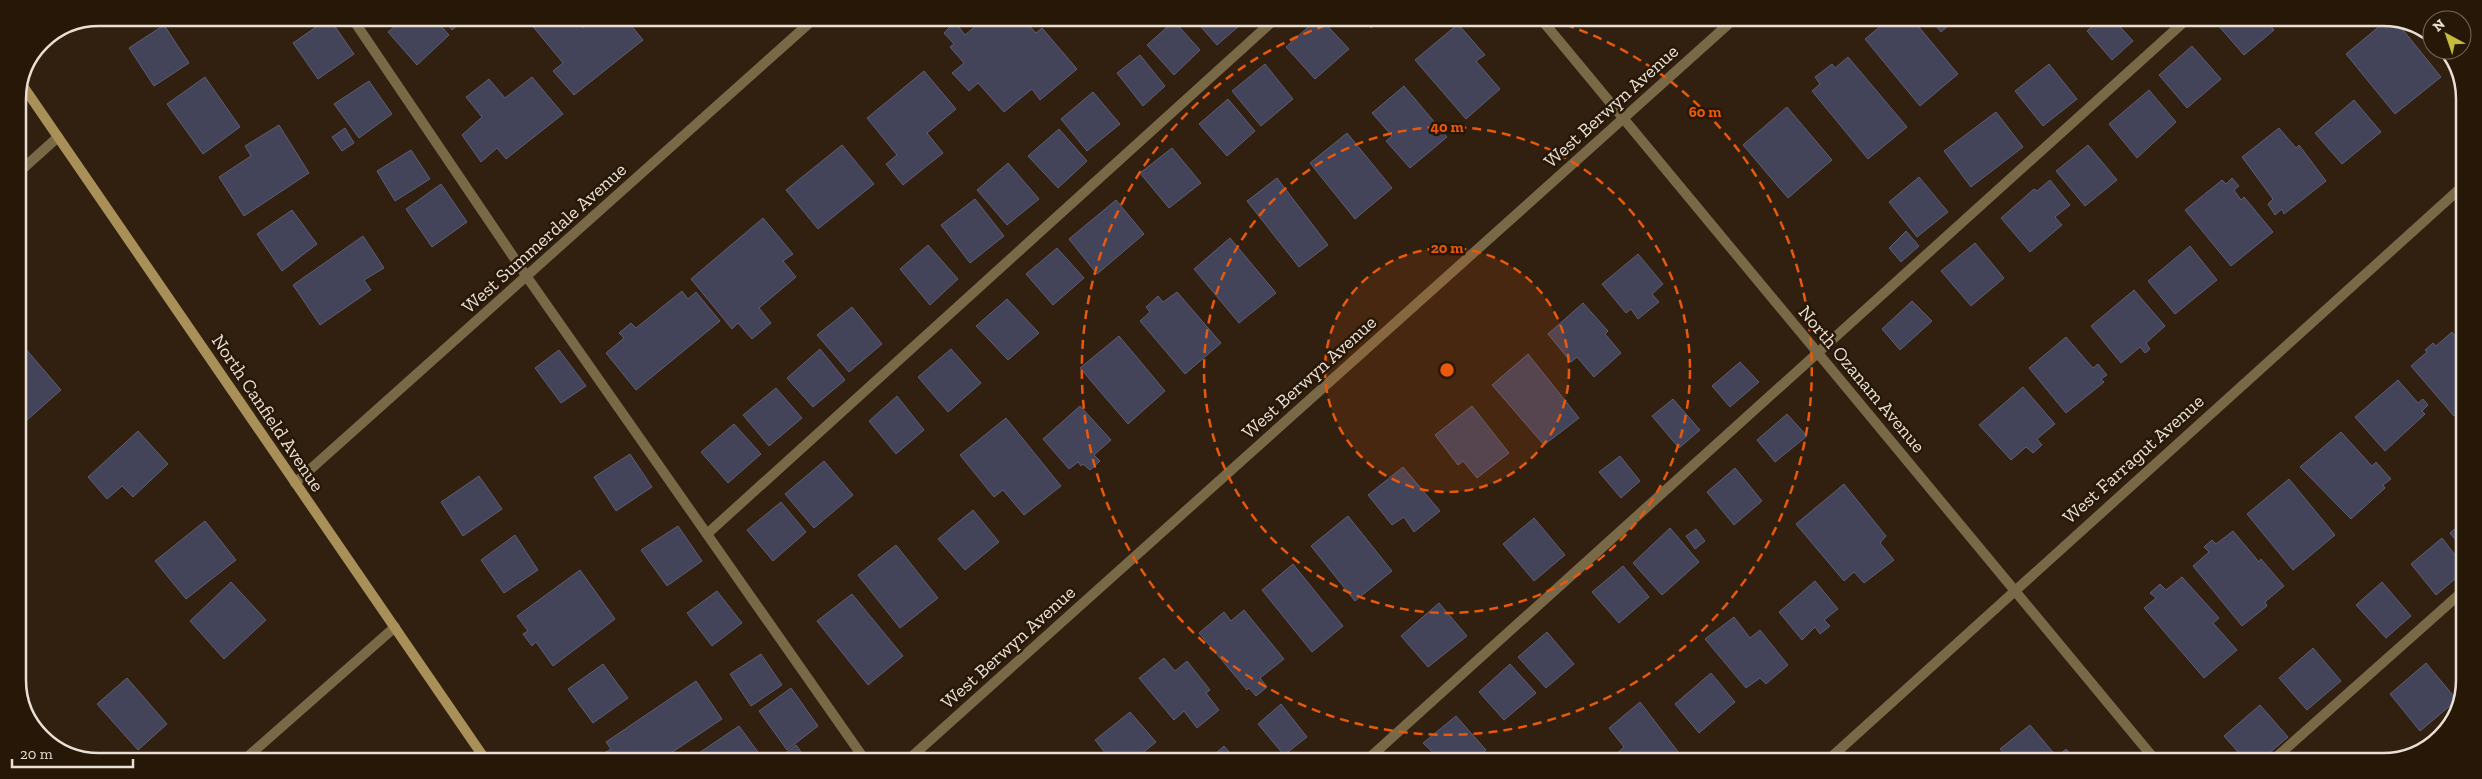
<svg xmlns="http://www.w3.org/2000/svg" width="2482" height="779" viewBox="0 0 2482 779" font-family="'Zilla Slab',serif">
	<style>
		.building { fill: #434359; stroke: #5d5e75 }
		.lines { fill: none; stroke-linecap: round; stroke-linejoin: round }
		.lane { stroke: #796947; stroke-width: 10 }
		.street { stroke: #796947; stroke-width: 10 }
		.secondary { stroke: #a99058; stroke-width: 10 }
		.ring { fill: none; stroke: #e8590c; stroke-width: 2.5; stroke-dasharray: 9 6 }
		.labels { text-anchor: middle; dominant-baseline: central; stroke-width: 5; stroke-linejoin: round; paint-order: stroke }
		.street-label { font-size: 19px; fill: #eadfd5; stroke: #271707 }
		.rim { fill: none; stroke: #eadfd5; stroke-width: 2.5 }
		.centre { fill: #e8590c; stroke: #271707; stroke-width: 2.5 }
		.ring-label { font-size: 15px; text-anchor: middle; font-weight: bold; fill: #e8590c; stroke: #271707; stroke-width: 5; stroke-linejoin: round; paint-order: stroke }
	</style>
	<rect width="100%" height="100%" fill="#312010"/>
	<g class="building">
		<path d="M109 18H126L114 26Z"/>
		<path d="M329 18 354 54 318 79 293 43Z"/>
		<path d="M404 18H434L449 35 417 65 388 32Z"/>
		<path d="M442 18H466L452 30Z"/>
		<path d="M526 18H575L583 28 595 18H625L643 40 574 95 553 71 563 63Z"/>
		<path d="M984 19H1023L1036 33 1042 28 1077 69 1040 100 1032 89 1004 112 978 83 969 91 952 73 964 63 950 47 954 44 944 33 955 22 965 35Z"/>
		<path d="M1045 19H1056L1050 24Z"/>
		<path d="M1194 19H1247L1217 45Z"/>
		<path d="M1317 19H1321L1349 49 1315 79 1286 47Z"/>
		<path d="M1363 19H1382L1371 28Z"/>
		<path d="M1888 20H1913L1958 74 1920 106 1865 39Z"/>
		<path d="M1931 20H1955L1941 32Z"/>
		<path d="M2099 20H2114L2133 41 2112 60 2087 31Z"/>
		<path d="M2222 20H2266L2274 30 2244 55 2217 24Z"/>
		<path d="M2387 20H2395L2441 77 2395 114 2346 54Z"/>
		<path d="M1174 21 1200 50 1174 75 1147 45Z"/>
		<path d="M1458 24 1485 55 1476 61 1500 89 1466 119 1415 60Z"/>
		<path d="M164 25 189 63 154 86 129 48Z"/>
		<path d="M2192 46 2221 79 2187 108 2159 75Z"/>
		<path d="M2439 50H2448L2453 64 2451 65Z"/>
		<path d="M1140 55 1165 86 1143 106 1117 73Z"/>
		<path d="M1848 57 1907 127 1868 159 1812 91 1820 84 1815 77 1832 64 1835 68Z"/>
		<path d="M1265 64 1293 99 1261 126 1232 91Z"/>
		<path d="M2049 64 2077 99 2043 126 2015 91Z"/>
		<path d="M924 71 956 109 927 133 943 153 903 185 886 164 897 155 867 118Z"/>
		<path d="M205 77 240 127 203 154 167 104Z"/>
		<path d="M532 77 563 114 506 159 497 148 481 162 462 135 482 117 466 97 489 79 505 98Z"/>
		<path d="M369 81 392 114 359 138 334 104Z"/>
		<path d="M1404 86 1447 137 1410 168 1386 141 1392 136 1372 113Z"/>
		<path d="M2149 90 2176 122 2137 158 2109 124Z"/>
		<path d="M1093 92 1120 124 1087 151 1061 119Z"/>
		<path d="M1228 99 1255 131 1227 156 1199 124Z"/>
		<path d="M2354 100 2381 132 2342 164 2315 133Z"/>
		<path d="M1787 107 1832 160 1788 198 1743 145Z"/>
		<path d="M1996 112 2023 147 1971 187 1944 151Z"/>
		<path d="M279 125 309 173 244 216 219 177 251 156 245 146Z"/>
		<path d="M345 128 354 143 342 151 332 137Z"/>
		<path d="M2279 128 2296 148 2299 145 2326 181 2284 214 2282 209 2275 215 2268 204 2273 199 2242 157Z"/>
		<path d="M1059 129 1087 161 1058 188 1028 156Z"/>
		<path d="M1347 133 1392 188 1355 219 1310 163Z"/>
		<path d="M842 145 874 184 818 229 786 190Z"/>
		<path d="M2088 145 2117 180 2085 206 2056 171Z"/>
		<path d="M1172 148 1201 183 1169 208 1140 173Z"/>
		<path d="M411 150 430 179 395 201 377 171Z"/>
		<path d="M1008 163 1039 199 1007 225 977 190Z"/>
		<path d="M1919 177 1948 212 1917 237 1889 202Z"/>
		<path d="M1277 178 1328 245 1299 267 1247 201Z"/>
		<path d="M2232 178 2239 186 2234 190 2241 200 2244 197 2273 232 2231 266 2185 210 2222 180 2226 184Z"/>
		<path d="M2050 180 2070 205 2055 217 2062 225 2030 252 2001 218 2034 189 2037 191Z"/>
		<path d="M441 184 467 222 432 247 406 209Z"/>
		<path d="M975 199 1004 236 970 263 941 225Z"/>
		<path d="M1116 200 1144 234 1097 274 1069 239Z"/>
		<path d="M292 210 317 244 282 271 257 234Z"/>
		<path d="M763 218 793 254 783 261 796 277 759 308 771 323 752 339 738 323 732 329 691 279Z"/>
		<path d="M1906 231 1919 246 1901 262 1889 248Z"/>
		<path d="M363 236 384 268 364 280 371 290 320 325 293 285Z"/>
		<path d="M1230 238 1276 293 1239 323 1194 269Z"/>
		<path d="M1975 243 2004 278 1971 306 1941 271Z"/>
		<path d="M928 245 958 279 930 305 900 269Z"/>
		<path d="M2190 246 2217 280 2175 314 2148 281Z"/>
		<path d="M1057 248 1084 278 1053 305 1026 274Z"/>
		<path d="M1638 254 1663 284 1652 294 1659 302 1638 319 1631 309 1626 313 1602 284Z"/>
		<path d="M2134 290 2165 326 2146 343 2150 349 2145 353 2140 347 2121 363 2091 326Z"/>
		<path d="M682 291 688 299 696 292 720 321 636 390 606 353 624 338 619 333 631 323 636 328Z"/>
		<path d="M1177 292 1221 343 1185 374 1140 321 1150 312 1146 307 1158 296 1163 302Z"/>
		<path d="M1007 299 1039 333 1008 360 976 326Z"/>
		<path d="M1912 301 1932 321 1900 350 1882 329Z"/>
		<path d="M1583 303 1608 331 1605 334 1621 353 1594 377 1577 357 1571 362 1548 334Z"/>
		<path d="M852 307 882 344 849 372 817 335Z"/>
		<path d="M2452 332 2463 345V408L2454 416 2411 366 2427 352 2425 350 2433 343 2436 346Z"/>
		<path d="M1119 336 1165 391 1128 424 1080 368Z"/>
		<path d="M2066 337 2093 368 2098 364 2107 375 2101 379 2104 382 2066 413 2029 368Z"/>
		<path d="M18 340 61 390 18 428Z"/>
		<path d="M820 349 845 380 813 407 787 378Z"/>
		<path d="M951 349 981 383 948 412 918 377Z"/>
		<path d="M559 350 586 386 561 403 535 368Z"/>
		<path d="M1528 354 1579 418 1544 445 1492 385Z"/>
		<path d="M1740 362 1759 382 1730 407 1712 386Z"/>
		<path d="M2398 380 2418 403 2423 399 2428 405 2422 411 2425 414 2385 451 2355 417Z"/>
		<path d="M2023 387 2055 424 2037 439 2042 445 2033 453 2026 447 2011 460 1979 425Z"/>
		<path d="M776 388 802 418 769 446 743 415Z"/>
		<path d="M897 396 924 430 896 454 869 421Z"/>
		<path d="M1673 399 1700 430 1679 448 1652 416Z"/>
		<path d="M1080 406 1111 440 1094 455 1100 461 1090 470 1083 464 1081 466 1078 462 1069 469 1043 439Z"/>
		<path d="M1472 406 1509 453 1477 478 1463 461 1458 465 1435 435Z"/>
		<path d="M1787 414 1807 436 1775 462 1757 440Z"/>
		<path d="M1006 418 1061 486 1024 515 1003 490 994 497 960 455Z"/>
		<path d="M734 424 761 454 728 483 701 452Z"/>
		<path d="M138 431 168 464 133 497 122 486 107 499 88 477Z"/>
		<path d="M2341 432 2372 466 2376 462 2391 479 2383 485 2385 488 2351 519 2300 467Z"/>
		<path d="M630 454 652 487 616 511 594 477Z"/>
		<path d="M1620 456 1640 481 1621 498 1599 472Z"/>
		<path d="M824 461 853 495 814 528 785 494Z"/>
		<path d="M1403 467 1440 511 1414 532 1404 517 1392 525 1368 495Z"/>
		<path d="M1735 468 1762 501 1734 525 1707 492Z"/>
		<path d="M479 476 502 509 463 536 441 502Z"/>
		<path d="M2289 479 2335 535 2293 570 2247 514Z"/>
		<path d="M1844 484 1886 536 1880 543 1894 560 1864 583 1854 572 1844 581 1796 524Z"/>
		<path d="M781 502 806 532 773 561 747 530Z"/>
		<path d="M973 510 999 542 965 570 938 539Z"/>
		<path d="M1348 516 1392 571 1355 601 1311 546Z"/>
		<path d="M1534 518 1565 555 1534 581 1503 544Z"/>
		<path d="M205 521 236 560 186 599 155 561Z"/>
		<path d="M2462 523V548L2450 533Z"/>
		<path d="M678 526 702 561 667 586 641 550Z"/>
		<path d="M1670 528 1699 562 1662 595 1633 563Z"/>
		<path d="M1696 529 1705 541 1695 549 1686 536Z"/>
		<path d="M2233 531 2259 562 2261 559 2284 586 2265 602 2267 606 2242 626 2193 566 2209 552 2204 547 2212 540 2216 544Z"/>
		<path d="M515 535 538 570 504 593 481 560Z"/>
		<path d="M2442 538 2462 564V573L2436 595 2411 564Z"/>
		<path d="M896 545 938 598 900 628 858 575Z"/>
		<path d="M1293 564 1343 626 1312 652 1262 590Z"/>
		<path d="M1623 566 1649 597 1619 623 1592 592Z"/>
		<path d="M580 570 615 619 553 666 536 642 532 646 523 634 528 631 517 616Z"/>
		<path d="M2182 577 2219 618 2213 623 2237 650 2204 678 2144 608 2156 598 2150 593 2160 584 2166 590Z"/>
		<path d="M1815 581 1838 609 1824 620 1830 626 1820 634 1815 627 1802 640 1779 612Z"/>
		<path d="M231 582 266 620 224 659 190 621Z"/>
		<path d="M2382 582 2411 616 2386 638 2356 605Z"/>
		<path d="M717 591 742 623 712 646 687 613Z"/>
		<path d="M852 594 903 656 868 685 817 621Z"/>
		<path d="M1439 603 1467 636 1428 667 1401 636Z"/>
		<path d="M1244 610 1284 659 1260 678 1267 687 1256 696 1249 688 1247 690 1199 633 1224 612 1231 621Z"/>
		<path d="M1734 617 1750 638 1760 630 1788 665 1766 684 1760 678 1746 688 1705 639Z"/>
		<path d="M1547 632 1574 664 1546 688 1518 657Z"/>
		<path d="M2313 648 2341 681 2307 710 2279 678Z"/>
		<path d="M761 654 782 685 751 706 730 674Z"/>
		<path d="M1164 658 1175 671 1187 661 1210 690 1206 693 1219 710 1197 728 1184 711 1174 720 1139 678Z"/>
		<path d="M2426 663 2457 700 2420 731 2390 694Z"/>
		<path d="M603 664 628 698 593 723 568 689Z"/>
		<path d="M1510 664 1536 693 1504 720 1479 692Z"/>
		<path d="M1711 673 1735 702 1699 733 1675 704Z"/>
		<path d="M127 678 167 724 138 750 97 704Z"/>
		<path d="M696 681 722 719 662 759H620L619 757 609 759 604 753 611 749 606 742Z"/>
		<path d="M791 688 818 726 787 750 759 711Z"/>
		<path d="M1640 702 1679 753 1670 761H1616L1613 757 1624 747 1609 728Z"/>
		<path d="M1281 704 1307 737 1284 755 1258 724Z"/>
		<path d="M2260 705 2288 737 2260 761H2246L2224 736Z"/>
		<path d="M1130 712 1156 742 1134 760H1111L1095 740Z"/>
		<path d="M1456 716 1486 750 1475 760H1441L1423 743Z"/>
		<path d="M2030 725 2057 757 2066 749 2076 761H2010L2000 749Z"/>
		<path d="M739 726 763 759H690Z"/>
		<path d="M796 745 804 756 799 760H786L783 755Z"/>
		<path d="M1224 746 1236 760H1208Z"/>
		<path d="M2326 752 2334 761H2317L2316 760Z"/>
	</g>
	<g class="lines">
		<g class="lane">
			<path d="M352 18 527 277 865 760"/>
			<path d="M707 534 1275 19"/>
			<path d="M1367 760 2186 20"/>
			<path d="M2272 761 2462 592"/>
		</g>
		<g class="street">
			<path d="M1541 19 2156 761"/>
			<path d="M18 173 58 137"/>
			<path d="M295 483 815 18"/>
			<path d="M245 759 395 627"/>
			<path d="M908 760 1733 20"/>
			<path d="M1827 761 2464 185"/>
		</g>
		<path class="secondary" d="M23 86 485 759"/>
	</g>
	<circle cx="1447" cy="370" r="122" fill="#e8590c" fill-opacity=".12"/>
	<g class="ring">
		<circle cx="1447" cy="370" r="122"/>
		<circle cx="1447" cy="370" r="243"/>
		<path d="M1551 20A365 365 0 1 1 1346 19"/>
	</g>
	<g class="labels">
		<g class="street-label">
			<text transform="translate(1611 106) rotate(-42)">West Berwyn Avenue</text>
			<text transform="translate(544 238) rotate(-42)">West Summerdale Avenue</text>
			<text transform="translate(1309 377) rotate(-42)">West Berwyn Avenue</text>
			<text transform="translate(1862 379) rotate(50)">North Ozanam Avenue</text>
			<text transform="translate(268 413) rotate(56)">North Canfield Avenue</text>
			<text transform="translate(2133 459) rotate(-42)">West Farragut Avenue</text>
			<text transform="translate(1008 647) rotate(-42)">West Berwyn Avenue</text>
		</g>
	</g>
	<path d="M0 0H2482V779H0ZM99 26H2383A73 73 0 0 1 2456 99V680A73 73 0 0 1 2383 753H99A73 73 0 0 1 26 680V99A73 73 0 0 1 99 26Z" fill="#271707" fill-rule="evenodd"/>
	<path class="rim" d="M99 26H2383A73 73 0 0 1 2456 99V680A73 73 0 0 1 2383 753H99A73 73 0 0 1 26 680V99A73 73 0 0 1 99 26Z"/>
	<circle cx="1447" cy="370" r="8" class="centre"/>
	<g class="ring-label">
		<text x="1705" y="117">60 m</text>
		<text x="1447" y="132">40 m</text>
		<text x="1447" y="253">20 m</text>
	</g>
	<g transform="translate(2447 35) rotate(320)"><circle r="24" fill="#271707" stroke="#756759"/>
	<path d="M0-4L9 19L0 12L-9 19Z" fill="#c5bc3d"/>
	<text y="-8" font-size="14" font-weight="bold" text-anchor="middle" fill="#eadfd5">N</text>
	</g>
	<path d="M12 759v8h121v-8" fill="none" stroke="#eadfd5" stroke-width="2.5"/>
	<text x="20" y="759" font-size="15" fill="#eadfd5" stroke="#271707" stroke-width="4" paint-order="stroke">20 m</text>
</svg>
